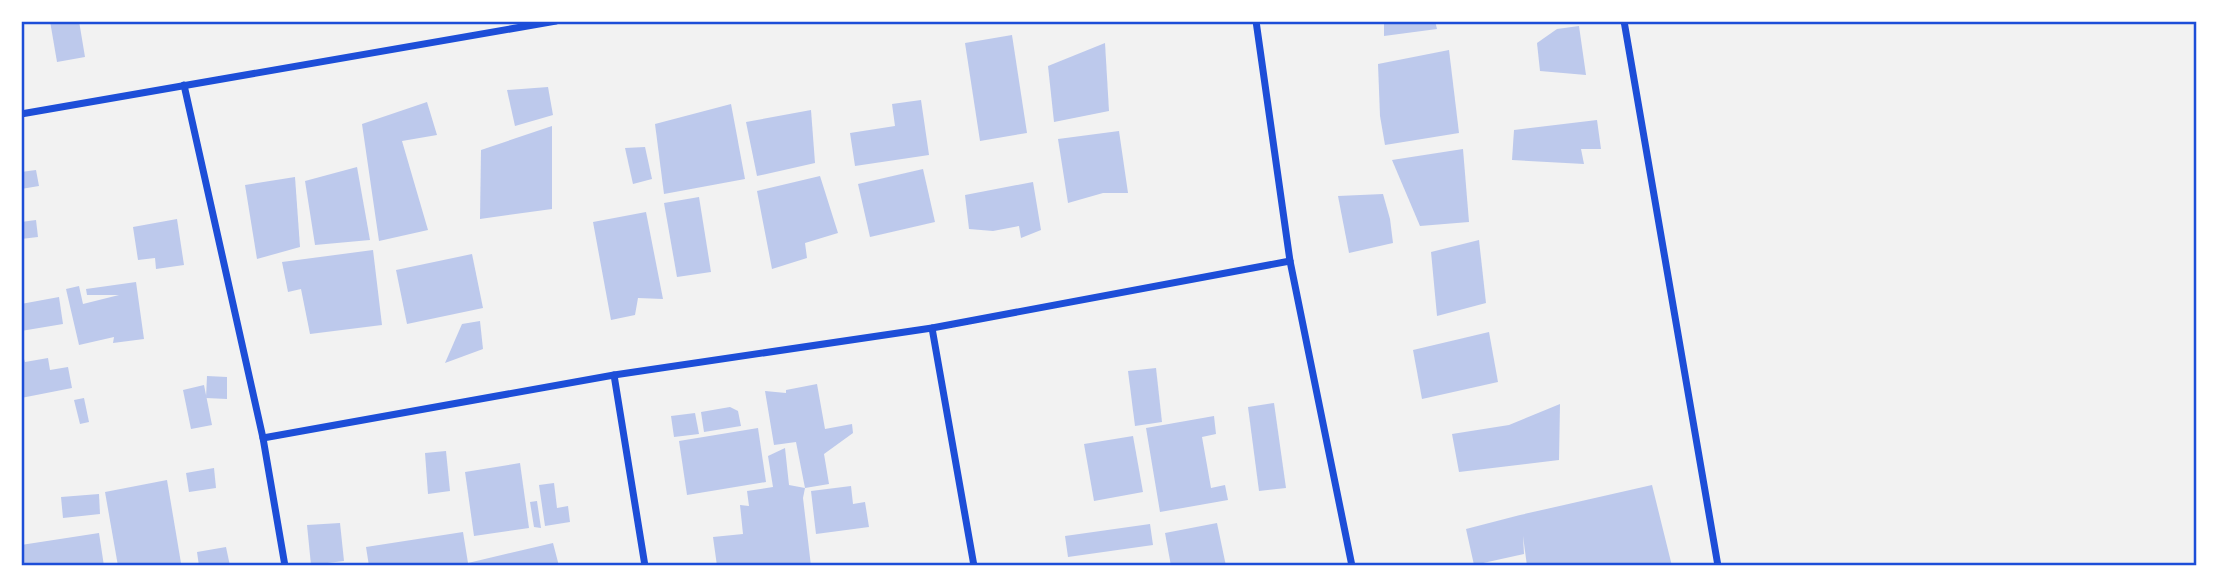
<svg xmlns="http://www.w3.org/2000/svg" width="2218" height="587" viewBox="0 0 2218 587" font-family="'Sofia Sans Condensed',sans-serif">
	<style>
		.building { fill: #bdc9ec }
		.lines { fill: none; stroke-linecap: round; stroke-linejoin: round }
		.minor { stroke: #1d4ed8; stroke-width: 7 }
		.neatline { fill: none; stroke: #1d4ed8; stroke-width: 2.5 }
	</style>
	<rect width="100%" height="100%" fill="#f2f2f2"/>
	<g class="building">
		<path d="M50 21H79L85 57 57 62Z"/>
		<path d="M1384 21H1435L1437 29 1384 36Z"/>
		<path d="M1579 26 1586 75 1540 71 1537 43 1557 29Z"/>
		<path d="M1012 35 1027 133 980 141 965 43Z"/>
		<path d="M1105 43 1109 111 1054 122 1048 66Z"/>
		<path d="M1449 50 1459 133 1385 145 1380 116 1378 64Z"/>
		<path d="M548 87 553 115 515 126 507 90Z"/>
		<path d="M921 100 929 155 855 166 850 133 895 126 892 104Z"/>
		<path d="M427 102 437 135 402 141 428 230 379 241 362 124Z"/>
		<path d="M731 104 745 179 664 194 655 124Z"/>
		<path d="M811 110 815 163 757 176 746 122Z"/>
		<path d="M1597 120 1601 149H1581L1584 164 1512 160 1514 130Z"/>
		<path d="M552 126V209L480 219 481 150Z"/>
		<path d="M1119 131 1128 193H1103L1068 203 1058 139Z"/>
		<path d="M645 147 652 179 633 184 625 148Z"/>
		<path d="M1463 149 1469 222 1420 226 1392 160Z"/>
		<path d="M357 167 370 240 315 245 305 181Z"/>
		<path d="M923 169 935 222 870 237 858 184Z"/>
		<path d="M36 170 39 186 21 189V172Z"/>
		<path d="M820 176 838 233 805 243 807 258 772 269 757 191Z"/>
		<path d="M295 177 300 247 257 259 245 185Z"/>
		<path d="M1033 182 1041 230 1021 238 1019 226 993 231 969 229 965 195Z"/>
		<path d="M1383 194 1390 219 1393 243 1349 253 1338 196Z"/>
		<path d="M699 197 711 272 677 277 664 203Z"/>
		<path d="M646 212 663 299 638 298 635 315 611 320 593 222Z"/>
		<path d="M177 219 184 265 156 269 155 258 138 260 133 227Z"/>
		<path d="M36 220 38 237 21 239V222Z"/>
		<path d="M1479 240 1486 303 1437 316 1431 252Z"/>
		<path d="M373 250 382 325 310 334 301 289 288 292 282 262Z"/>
		<path d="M472 254 483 308 407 324 396 270Z"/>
		<path d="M136 282 144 339 113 343 114 337 79 345 66 289 79 286 83 304 119 295H87L86 289Z"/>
		<path d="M59 297 63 324 21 331V304Z"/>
		<path d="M480 321 483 349 445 363 462 324Z"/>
		<path d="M1489 332 1498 382 1422 399 1413 350Z"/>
		<path d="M21 350 25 362 48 358 50 370 68 367 72 388 21 398Z"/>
		<path d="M1156 368 1162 422 1135 426 1128 371Z"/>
		<path d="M207 376 227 377V399L206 398Z"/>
		<path d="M817 384 825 429 852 424 853 433 824 454 829 484 805 488 796 442 774 445 765 391 786 393V390Z"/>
		<path d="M204 385 212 425 191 429 183 390Z"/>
		<path d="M84 398 89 422 80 424 74 400Z"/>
		<path d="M1274 403 1286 488 1259 491 1248 407Z"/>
		<path d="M1560 404 1559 460 1459 472 1452 434 1509 425Z"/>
		<path d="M730 407 738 411 741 426 704 432 701 412Z"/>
		<path d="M695 413 699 434 674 437 671 416Z"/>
		<path d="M1214 416 1216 434 1202 437 1211 488 1225 485 1228 500 1160 512 1146 428Z"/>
		<path d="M758 428 766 482 687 495 679 441Z"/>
		<path d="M1133 436 1143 492 1094 501 1084 444Z"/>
		<path d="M785 448 789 485 805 488 803 498 811 566H717L713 537 743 534 740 505 749 506 747 491 773 487 768 456Z"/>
		<path d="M446 451 450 491 428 494 425 453Z"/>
		<path d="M520 463 529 528 474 536 465 472Z"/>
		<path d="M214 468 216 488 189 492 186 473Z"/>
		<path d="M167 480 181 563 161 566H118L105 492Z"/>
		<path d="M554 483 557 508 568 506 570 522 545 526 539 485Z"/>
		<path d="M1652 485 1672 566H1527L1523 536 1524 554 1474 565 1466 529 1520 515Z"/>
		<path d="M851 486 853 504 865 502 869 527 816 534 811 491Z"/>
		<path d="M99 494 100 514 63 518 61 497Z"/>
		<path d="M537 501 541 528 534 527 530 502Z"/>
		<path d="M340 523 344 561 311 565 307 525Z"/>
		<path d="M1217 523 1226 566H1171L1165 533Z"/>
		<path d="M1150 524 1153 545 1068 557 1065 536Z"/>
		<path d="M463 532 468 563 553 543 559 566H369L366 547Z"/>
		<path d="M99 533 104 566H21V545Z"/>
		<path d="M226 547 230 566H199L197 552Z"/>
	</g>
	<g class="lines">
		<g class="minor">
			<path d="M1256 21 1290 261 1352 566"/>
			<path d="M1624 21 1718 566"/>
			<path d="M184 85 263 438 285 566"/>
			<path d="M21 114 556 21"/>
			<path d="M932 328 974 566"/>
			<path d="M614 375 645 566"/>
			<path d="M263 438 614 375 932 328 1290 261"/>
		</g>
	</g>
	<rect width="2218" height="587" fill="none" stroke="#ffffff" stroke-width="46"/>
	<rect x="23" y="23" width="2172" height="541" class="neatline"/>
</svg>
